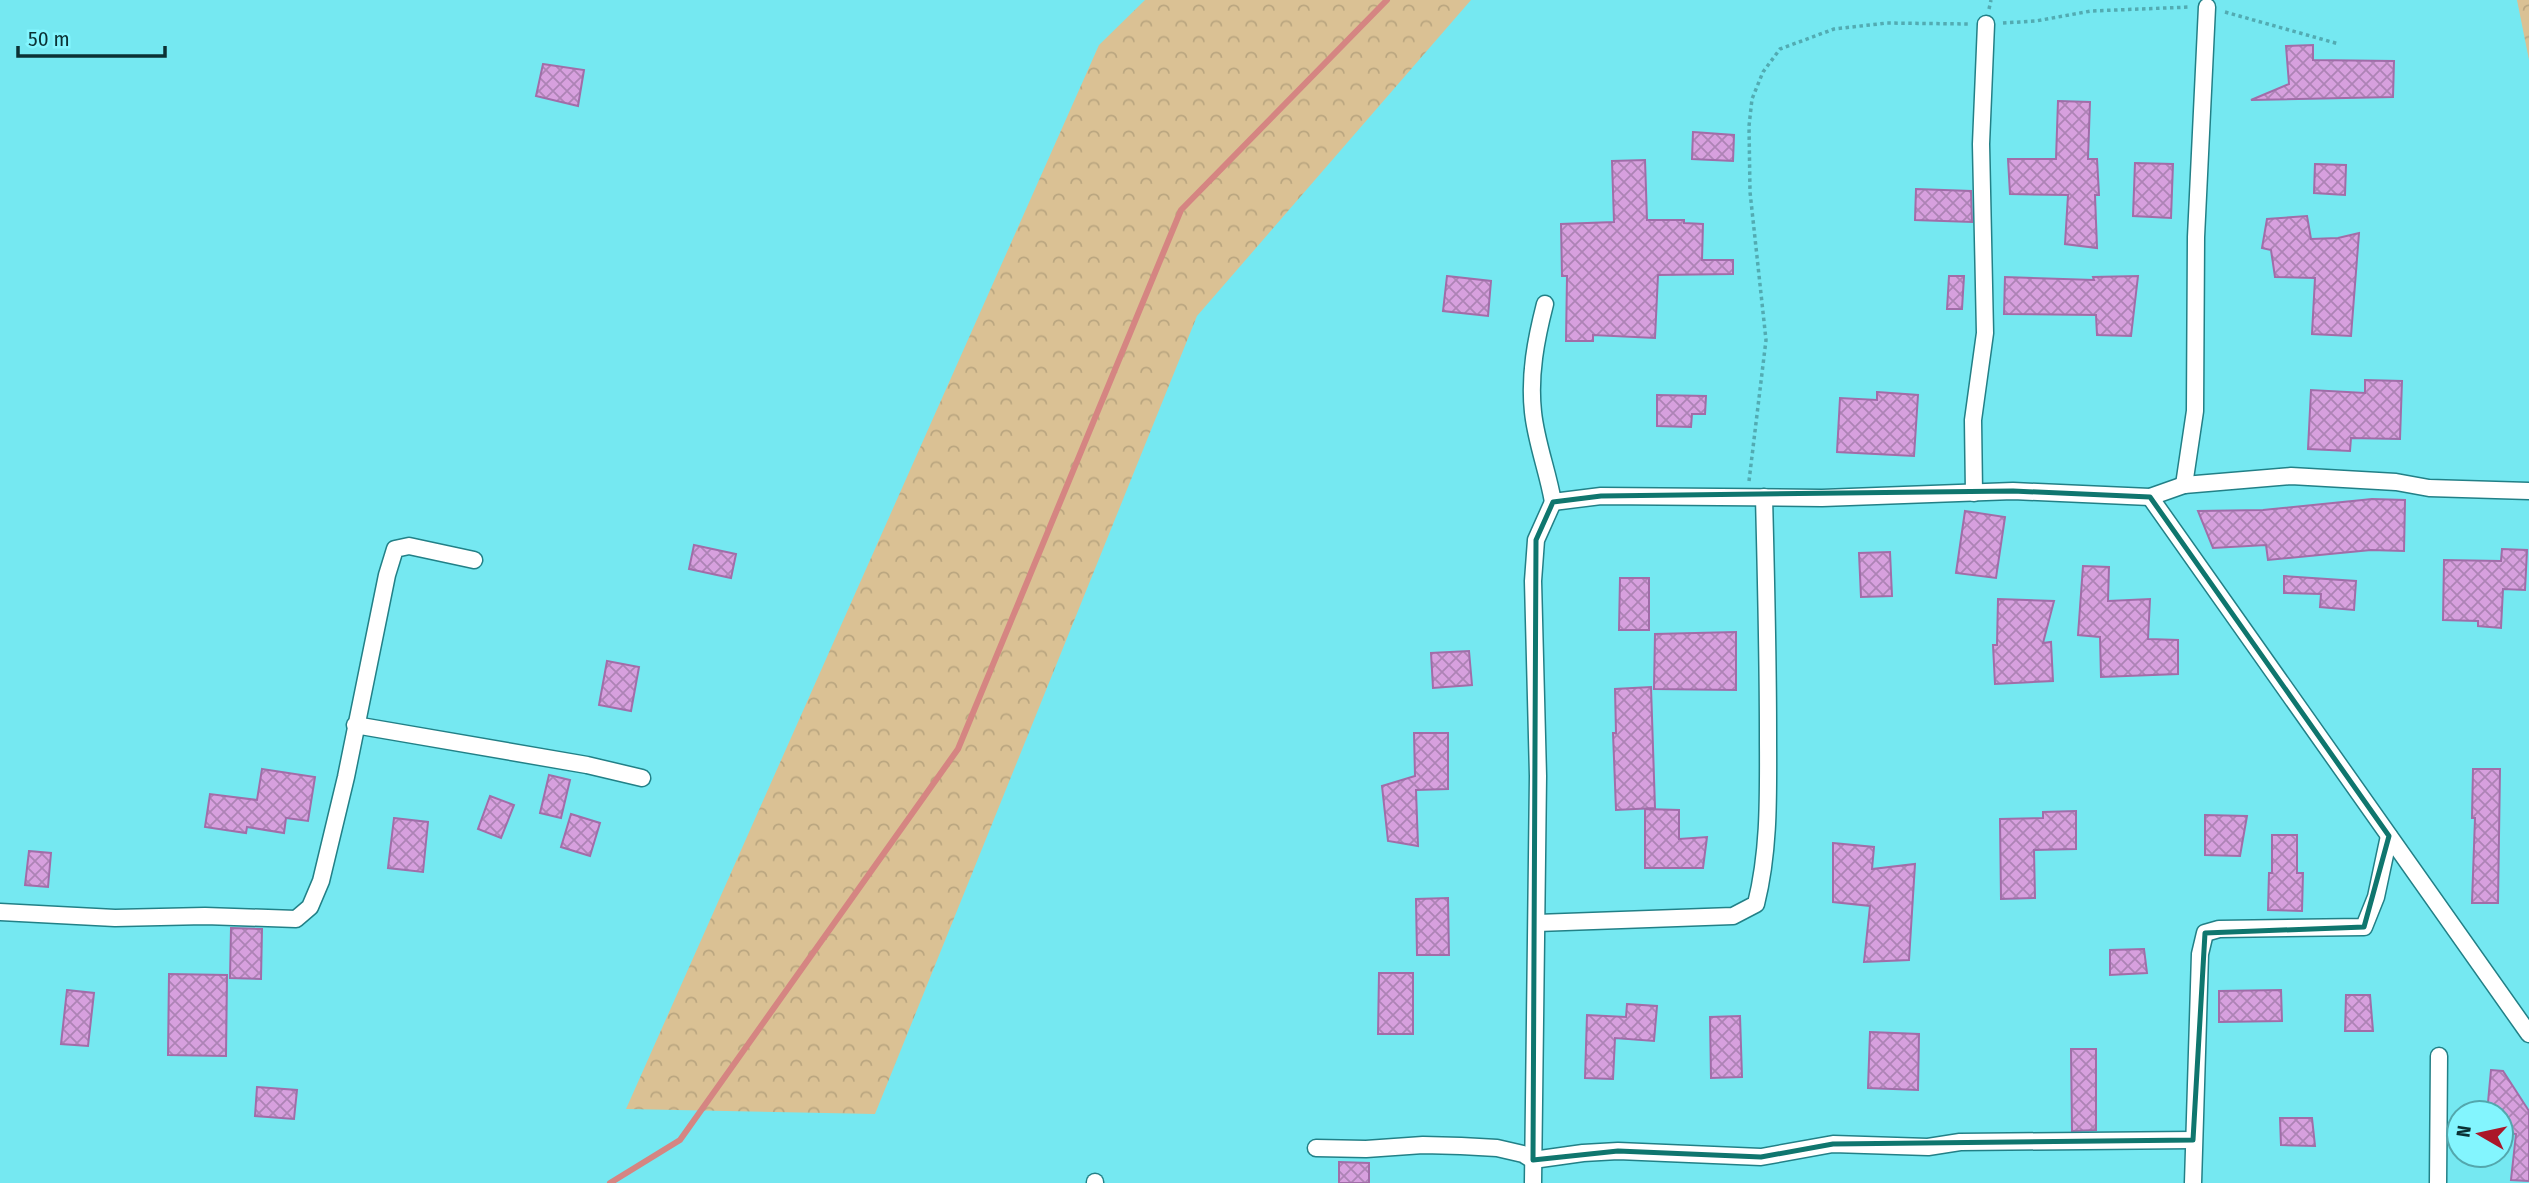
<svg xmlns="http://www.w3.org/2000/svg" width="2529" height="1183" viewBox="0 0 2529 1183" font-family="'Fira Sans Condensed',sans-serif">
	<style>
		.forest { fill: url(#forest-crowns) }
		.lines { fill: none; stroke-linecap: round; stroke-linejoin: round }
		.stream { stroke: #d58582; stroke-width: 6 }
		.building { fill: url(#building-cross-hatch); stroke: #a16da8; stroke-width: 2 }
		.street-casing { stroke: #228087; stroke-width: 19 }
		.path { stroke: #52abb2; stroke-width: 3.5; stroke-dasharray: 3.5 3.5; stroke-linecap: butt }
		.street { stroke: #fff; stroke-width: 16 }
		.marked { fill: none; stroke: #0f766e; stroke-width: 5; stroke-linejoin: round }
	</style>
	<defs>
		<pattern id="forest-crowns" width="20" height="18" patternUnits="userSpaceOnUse" patternTransform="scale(1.75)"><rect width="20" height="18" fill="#dac194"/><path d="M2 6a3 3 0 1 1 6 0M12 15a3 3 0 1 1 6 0" fill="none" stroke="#baa680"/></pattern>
		<pattern id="building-cross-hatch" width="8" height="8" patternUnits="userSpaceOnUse" patternTransform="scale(1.75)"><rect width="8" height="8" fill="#d7a0de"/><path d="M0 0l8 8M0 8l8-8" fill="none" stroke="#ad83b5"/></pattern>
	</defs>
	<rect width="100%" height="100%" fill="#75e8f1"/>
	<g class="forest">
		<path d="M1145 0H1471L1197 316 875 1114 626 1109 1099 45Z"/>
		<path d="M2517 0H2529V60Z"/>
	</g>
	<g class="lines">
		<path class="stream" d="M610 1183 680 1140 958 749 1181 210 1387 0"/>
	</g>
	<g class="building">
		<path d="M2313 45V60L2394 61 2393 97 2251 100 2289 84 2286 46Z"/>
		<path d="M543 64 584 70 578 106 536 96Z"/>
		<path d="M2058 101 2090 102 2088 159H2097L2099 195H2095L2097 248 2065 244 2068 195 2010 194 2008 159H2056Z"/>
		<path d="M1693 132 1734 135 1733 161 1692 159Z"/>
		<path d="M1645 160 1647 220H1684V223L1703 224 1702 260H1733V274L1658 275 1655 338 1593 335V341H1566L1567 276H1562L1561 224 1614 222 1612 161Z"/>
		<path d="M2135 163 2173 164 2171 218 2133 216Z"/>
		<path d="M2315 164 2346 165 2345 195 2314 193Z"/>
		<path d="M1916 189 1971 191 1972 222 1915 220Z"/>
		<path d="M2307 216 2311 239 2338 238 2359 233 2351 336 2312 334 2315 278 2275 277 2271 250 2262 248 2267 219Z"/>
		<path d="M1447 276 1491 281 1488 316 1443 311Z"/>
		<path d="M1949 276H1964L1962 309H1947Z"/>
		<path d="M2138 276 2131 336 2097 335 2096 315 2004 314 2005 277 2094 280 2093 277Z"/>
		<path d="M2365 380 2402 381 2400 439 2351 438 2350 451 2308 449 2311 390 2365 393Z"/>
		<path d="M1877 392 1918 395 1914 456 1837 452 1840 398 1877 400Z"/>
		<path d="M1657 395 1706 396 1705 414H1692L1691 427 1657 426Z"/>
		<path d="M2372 499 2405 500 2404 551 2371 550 2268 560 2266 545 2213 548 2198 511 2263 510Z"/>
		<path d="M1965 511 2005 517 1996 578 1956 573Z"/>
		<path d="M694 545 736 554 731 578 689 569Z"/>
		<path d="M2502 549 2527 550 2525 590 2503 589 2501 628 2478 626V621L2443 620 2444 560 2501 561Z"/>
		<path d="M1890 552 1892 596 1861 597 1859 553Z"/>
		<path d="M2083 566 2109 567 2108 601 2150 599 2148 639 2178 640V674L2101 677 2100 637 2078 635Z"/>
		<path d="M2284 576 2356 581 2354 610 2320 607 2321 594 2284 593Z"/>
		<path d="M1620 578H1649V630H1619Z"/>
		<path d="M1998 599 2054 601 2043 643 2051 642 2053 681 1995 684 1993 645H1997Z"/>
		<path d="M1736 632V690L1654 689 1655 634Z"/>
		<path d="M1469 651 1472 685 1433 688 1431 653Z"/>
		<path d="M607 661 639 667 631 711 599 705Z"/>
		<path d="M1651 687 1655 808 1616 810 1613 733H1616L1615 689Z"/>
		<path d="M1414 733H1448V789L1416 790 1418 846 1388 841 1382 786 1415 776Z"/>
		<path d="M262 769 315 777 308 821 286 818 284 833 247 827 246 833 205 827 210 794 257 800Z"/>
		<path d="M2473 769H2500L2498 903H2472L2475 818H2472Z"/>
		<path d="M549 775 570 780 561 818 540 813Z"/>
		<path d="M490 796 514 805 501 838 478 829Z"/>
		<path d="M1645 809 1679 810V839L1707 837 1703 868H1645Z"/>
		<path d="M2076 811V849L2034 850 2035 898 2001 899 2000 819 2043 818V812Z"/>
		<path d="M571 814 600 823 590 856 561 847Z"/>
		<path d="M2205 815 2247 816 2240 856 2205 855Z"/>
		<path d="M394 818 428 822 423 872 388 868Z"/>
		<path d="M2272 835H2297V873H2303L2302 911 2268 910 2269 873H2272Z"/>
		<path d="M1833 843 1874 847 1872 869 1915 864 1909 960 1864 962 1870 906 1833 902Z"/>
		<path d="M29 851 51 853 48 887 25 885Z"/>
		<path d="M1448 898 1449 955H1417L1416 899Z"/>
		<path d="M231 928 262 929 261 979 230 978Z"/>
		<path d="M2144 949 2147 973 2110 975V950Z"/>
		<path d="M1379 973H1413V1034H1378Z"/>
		<path d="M169 974 227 975 226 1056 168 1055Z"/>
		<path d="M67 990 94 993 88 1046 61 1044Z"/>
		<path d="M2281 990 2282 1021 2219 1022V991Z"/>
		<path d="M2346 995H2370L2373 1031H2345Z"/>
		<path d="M1627 1004 1657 1006 1654 1041 1615 1038 1613 1079 1585 1078 1587 1015 1626 1017Z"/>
		<path d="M1740 1016 1742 1077 1711 1078 1710 1017Z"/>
		<path d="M1870 1032 1919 1034 1918 1090 1868 1088Z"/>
		<path d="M2071 1049H2096V1130L2072 1131Z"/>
		<path d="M2491 1070 2503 1071 2529 1111V1181L2511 1180 2516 1134 2501 1132V1113H2487Z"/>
		<path d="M257 1087 297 1090 294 1119 255 1116Z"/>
		<path d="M2280 1118H2312L2315 1146 2281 1145Z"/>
		<path d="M1339 1162 1369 1163V1183H1339Z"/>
	</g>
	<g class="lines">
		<g class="street-casing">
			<g id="street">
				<path d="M1545 304C1536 339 1529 375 1533 412 1536 442 1548 472 1553 502L1601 496 1822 498 2013 491 2150 497 2184 485 2291 476 2396 482 2429 488 2529 491"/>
				<path d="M2184 485 2195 411 2196 237 2207 7"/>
				<path d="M1974 493 1973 420 1985 333 1981 144 1986 24"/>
				<path d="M2150 497 2529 1034"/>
				<path d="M355 725 587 765 642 778"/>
				<path d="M0 912 115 918 205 916 296 919 310 907 321 881 346 777 387 575 395 549 409 546 474 560"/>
				<path d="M1537 923 1733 916 1756 904C1770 848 1768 791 1768 733 1768 654 1766 576 1764 497"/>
				<path d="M1316 1148 1366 1149 1423 1145 1461 1146 1497 1148 1523 1154 1533 1160 1583 1153 1618 1151 1761 1157 1833 1144 1928 1147 1960 1142 2193 1140"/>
				<path d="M1095 1183V1182"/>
				<path d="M1533 1183 1538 776 1533 581 1536 540 1553 502"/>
				<path d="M2193 1183 2200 954 2205 933 2219 929 2364 927 2376 897 2389 836"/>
				<path d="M2438 1183 2439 1056"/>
			</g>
		</g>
		<g class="path">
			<path d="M1989 9 1991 0"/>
			<path d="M2225 12 2339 44"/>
			<path d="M2003 23 2036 21 2091 11 2190 7"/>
			<path d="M1749 481 1766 340 1750 192 1749 126 1752 99 1763 72 1780 49 1834 29 1887 23 1970 24"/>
		</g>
		<use href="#street" class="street"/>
	</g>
	<path class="marked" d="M2013 491 2150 497 2389 836 2364 927 2205 933 2193 1140 1833 1144 1761 1157 1618 1151 1533 1160 1536 540 1553 502 1601 496Z"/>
	<g transform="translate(2480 1134) rotate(279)"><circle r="33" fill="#83f5fe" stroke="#53a7ad" stroke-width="2"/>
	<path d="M0-5L12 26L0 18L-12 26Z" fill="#ab1628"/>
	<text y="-10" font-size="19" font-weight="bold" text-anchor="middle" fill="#0b3134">N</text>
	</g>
	<path d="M18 46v10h147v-10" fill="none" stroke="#0b3134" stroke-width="3.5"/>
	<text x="28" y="46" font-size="21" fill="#0b3134" stroke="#83f5fe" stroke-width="5" paint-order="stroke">50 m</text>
</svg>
